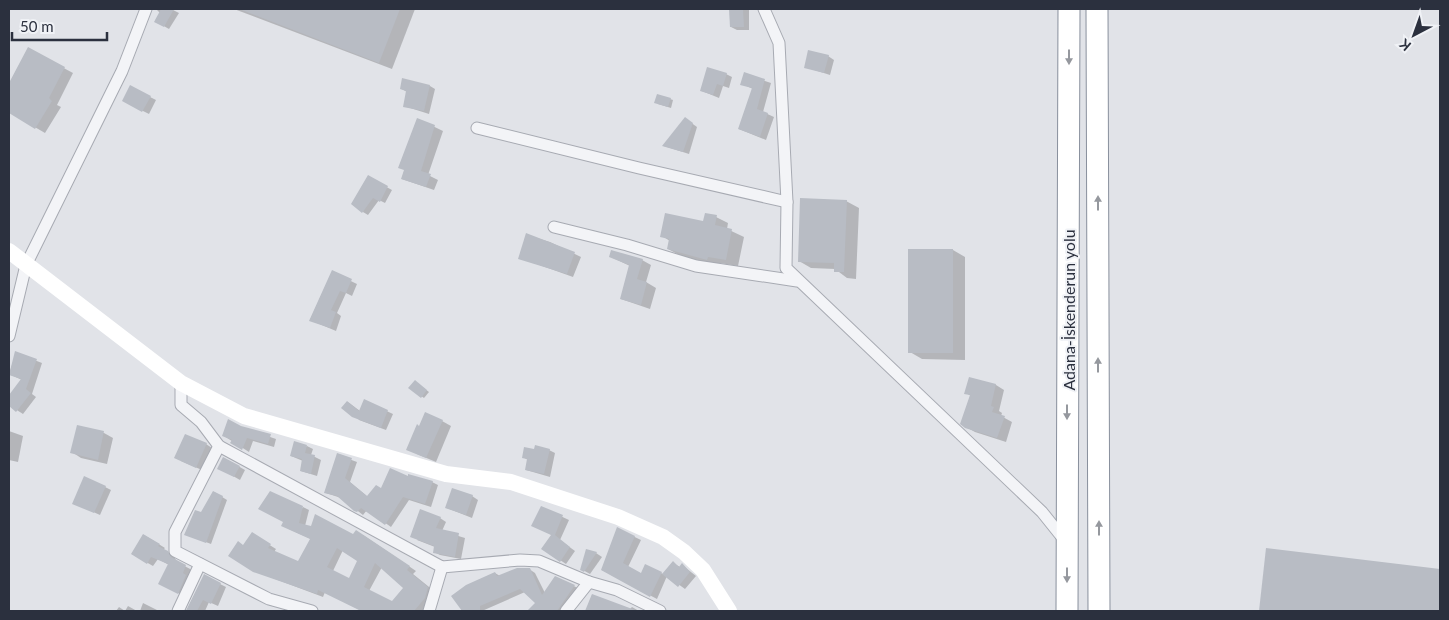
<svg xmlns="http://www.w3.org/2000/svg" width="1449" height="620" viewBox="0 0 1449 620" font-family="Lato,sans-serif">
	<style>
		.shadow { fill: #0003; fill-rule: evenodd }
		.building { fill: #b8bcc4; fill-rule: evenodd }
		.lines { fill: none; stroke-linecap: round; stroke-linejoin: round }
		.street-casing { stroke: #a7aab2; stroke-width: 13 }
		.highway-casing { stroke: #89909d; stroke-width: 23 }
		.street { stroke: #f3f4f7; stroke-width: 11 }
		.secondary { stroke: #fff; stroke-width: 16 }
		.highway { stroke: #fff; stroke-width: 21 }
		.oneway { fill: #95989e }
		.labels { text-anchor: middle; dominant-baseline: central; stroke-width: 4; stroke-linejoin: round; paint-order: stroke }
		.street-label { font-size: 16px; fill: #2b303e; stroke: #f0f2f6 }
	</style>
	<rect width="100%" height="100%" fill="#e1e3e8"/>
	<g class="shadow">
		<path d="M156 9H171L179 13 169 29 155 21 160 13Z"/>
		<path d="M234 9H415L392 69Z"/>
		<path d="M731 9H749V30H737L731 27Z"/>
		<path d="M28 49 73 73 57 105 61 107 45 133 9 112V84Z"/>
		<path d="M828 56 834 60 830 75 805 67Z"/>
		<path d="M726 74 732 77 729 88 723 86 719 98 702 91Z"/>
		<path d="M745 74 771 83 763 112 774 117 766 140 739 129 753 89 742 84Z"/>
		<path d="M430 86 435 89 429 114 404 106 407 92 402 89Z"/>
		<path d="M150 97 156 100 149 114 129 104Z"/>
		<path d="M670 99 673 100 671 108 658 104Z"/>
		<path d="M418 119 443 131 428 175 438 180 434 190 402 179Z"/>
		<path d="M690 122 697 127 689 154 664 146Z"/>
		<path d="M368 177 392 190 385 203 379 200 368 215 363 212Z"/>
		<path d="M846 201 859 208 856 279 847 278 835 269 811 268 799 261Z"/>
		<path d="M716 217 728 223 727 229 744 237 738 266 720 263 719 266 681 256 668 249 670 241 662 236Z"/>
		<path d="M527 235 550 242 581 257 573 277 520 258Z"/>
		<path d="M953 250 965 257V360L922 359 910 352Z"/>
		<path d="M611 257 642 260 651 265 646 282 656 288 650 309 621 299 630 266Z"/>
		<path d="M332 272 357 284 352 296 346 293 337 313 341 316 336 331 310 320Z"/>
		<path d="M16 353 42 363 32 394 36 397 23 414 9 405V397L22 380 9 374Z"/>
		<path d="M970 378 996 385 1004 390 999 411 1002 413 1001 416 1012 422 1006 442 975 432 966 427 971 396 966 393Z"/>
		<path d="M417 383 429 392 424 398 410 388Z"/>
		<path d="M365 401 393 414 386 430 359 420 348 402 360 411Z"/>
		<path d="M442 421 451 426 436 462 417 454 420 427Z"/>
		<path d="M78 426 104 433 113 438 107 464 81 458 72 452Z"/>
		<path d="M241 427 276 439 274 447 253 441 249 452 224 436Z"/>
		<path d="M9 431 23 436 18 462 9 460Z"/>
		<path d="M206 444 212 448 202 470 181 461Z"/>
		<path d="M307 446 313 449 311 455 321 460 317 476 301 471 303 461 291 456Z"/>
		<path d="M549 450 555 453 550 477 526 470 528 460 523 457Z"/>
		<path d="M338 455 357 462 350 482 368 497 382 489 432 482 438 485 431 507 409 500 391 527 367 510 363 515 341 498 326 493Z"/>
		<path d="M224 458 245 470 240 480 219 468Z"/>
		<path d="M105 487 111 490 100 515 80 506Z"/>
		<path d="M214 492 227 500 211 544 190 536Z"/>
		<path d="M472 496 478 500 472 518 447 508Z"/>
		<path d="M303 507 309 510 305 526 354 536 363 535 416 571 413 574 434 591 431 601 423 611H362L325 592 323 597 254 571 244 546 252 534 276 549 274 552 299 563 311 539 289 529ZM343 550 359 561 350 580 333 571ZM382 567 404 588 392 603 369 591Z"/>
		<path d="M541 507 569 520 560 540 575 551 566 564 560 560Z"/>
		<path d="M440 518 446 522 442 531 465 538 461 559 440 555 434 552 435 547 417 540Z"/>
		<path d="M618 529 641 540 628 567 642 575 646 566 663 574 673 563 680 567 682 565 696 576 685 589 667 576 657 599 602 570Z"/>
		<path d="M144 535 165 548 163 550 173 555 177 562 192 570 184 596 166 587 169 565 158 559 153 566 132 554Z"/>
		<path d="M1267 550 1440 570V611H1260Z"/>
		<path d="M596 553 602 557 590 574 581 569Z"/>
		<path d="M529 569 535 573 545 593 555 577 580 589 565 611H529L537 603 525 592 482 611H464L453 596 495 573 500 576Z"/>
		<path d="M204 576 226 587 218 606 209 602 205 611H186Z"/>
		<path d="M592 595 628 611 632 607 639 611H586Z"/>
		<path d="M143 603 159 611H140Z"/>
		<path d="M128 606 137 611H116L119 607 125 611Z"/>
	</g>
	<g class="building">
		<path d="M161 9H174L164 27 154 22Z"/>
		<path d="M239 9H400L379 63Z"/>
		<path d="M729 9H743L744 27H730Z"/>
		<path d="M28 47 65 67 49 98 52 101 35 129 9 113V83Z"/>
		<path d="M808 50 829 55 824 73 804 68Z"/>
		<path d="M707 67 727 73 723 86 717 84 713 95 700 91Z"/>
		<path d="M744 72 765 79 757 109 768 113 760 137 738 129 752 88 740 85Z"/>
		<path d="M402 78 430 85 424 111 403 107 406 91 400 89Z"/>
		<path d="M130 85 151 96 142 112 122 101Z"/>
		<path d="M657 94 671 98 668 107 654 103Z"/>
		<path d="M685 117 693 123 683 152 662 146Z"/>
		<path d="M417 118 435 125 421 171 431 174 426 187 401 179 404 170 398 168Z"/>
		<path d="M368 175 388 186 380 202 373 198 362 213 351 204Z"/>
		<path d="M800 198 847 200 844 272H834V263L798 262Z"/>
		<path d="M665 213 703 221 705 213 717 215 715 225 732 229 726 260 708 257 707 260 667 249 669 239 660 237Z"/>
		<path d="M526 233 575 252 567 274 518 259Z"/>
		<rect x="908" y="249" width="45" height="104"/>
		<path d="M611 250 643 259 637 279 647 282 641 305 620 299 629 265 609 257Z"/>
		<path d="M332 270 352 279 346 293 340 291 331 310 336 312 330 328 309 321Z"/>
		<path d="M15 351 37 359 26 389 31 393 16 412 9 406V395L21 379 9 375Z"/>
		<path d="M969 377 996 384 991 406 994 407 992 412 1005 416 997 438 965 428 960 424 970 395 964 394Z"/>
		<path d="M415 380 427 390 421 398 408 388Z"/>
		<path d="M364 399 388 410 381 428 352 417 341 408 347 401 359 411Z"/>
		<path d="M425 412 443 420 426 458 406 450 417 424 419 426Z"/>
		<path d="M228 419 241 426 271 434 268 444 247 438 242 450 230 443 232 440 222 436Z"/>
		<path d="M77 425 104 431 98 460 70 453Z"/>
		<path d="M185 434 207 443 196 468 174 458Z"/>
		<path d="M294 441 307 445 305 453 315 455 311 474 300 471 302 459 290 456Z"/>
		<path d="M535 445 550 449 544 474 525 470 527 459 522 458 524 447 534 449Z"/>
		<path d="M337 453 352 458 345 478 367 496 376 485 381 488 390 468 408 476V474L433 481 425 504 403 497 385 525 361 508 357 512 354 511 337 496 324 493Z"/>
		<path d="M223 457 240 466 234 477 217 469Z"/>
		<path d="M84 476 106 486 94 513 72 504Z"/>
		<path d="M452 488 473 495 466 515 445 508Z"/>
		<path d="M213 491 223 496 206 543 184 535 195 510 201 512Z"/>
		<path d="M270 491 303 506 299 523 311 526 315 514 353 534 356 530 410 566 407 570 428 587 425 598 414 611H361L318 590 317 594 253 572 228 556 238 541 243 545 252 532 271 544 268 548 298 561 310 539 281 526 283 522 258 509ZM337 548 357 561 349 578 327 567ZM375 563 403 588 392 601 364 587Z"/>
		<path d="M541 506 563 515 555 535 570 547 560 562 541 549 551 535 531 526Z"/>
		<path d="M420 509 441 517 436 528 459 533 455 557 433 553 434 546 410 537Z"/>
		<path d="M617 527 635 536 623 563 641 573 645 564 662 572 650 597 601 570Z"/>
		<path d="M143 534 160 544 158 546 168 551 171 557 186 565 183 573 186 575 178 594 158 584 168 564 151 557 147 564 131 554Z"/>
		<path d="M1266 548 1440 569V611H1259Z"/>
		<path d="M586 549 597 552 584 572 580 570Z"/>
		<path d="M673 561 679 567 682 563 690 572 678 587 662 574Z"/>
		<path d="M517 568H530L542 595 555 576 575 585 557 611H527L535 603 520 589 480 606V611H462L451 596 466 585 495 572 497 576Z"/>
		<path d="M204 574 221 583 211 604 203 600 197 611H186Z"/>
		<path d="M592 594 635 610V611H585Z"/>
	</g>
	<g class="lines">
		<g class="street-casing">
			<g id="street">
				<path d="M764 9 779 43 787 202 786 268 1042 512 1066 542"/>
				<path d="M477 128 639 168 787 202"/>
				<path d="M554 227 627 245 696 266 797 281"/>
				<path d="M9 336 26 265 122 71 146 9"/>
				<path d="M181 383V405L201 422 219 446 442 567 520 560 539 561 589 582 617 590 660 611"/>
				<path d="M219 446 175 532V551L269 599 312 611"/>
				<path d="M178 611 200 564"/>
				<path d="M429 611 442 567"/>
				<path d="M566 611 589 582"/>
			</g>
		</g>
		<g class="highway-casing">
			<g id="highway">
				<path d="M1097 9 1099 611"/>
				<path d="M1067 611 1069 9"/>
			</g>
		</g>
		<use href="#street" class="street"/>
		<path class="secondary" d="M9 251 181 383 244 416 446 474 511 482 618 517 663 537 684 552 703 570 729 611"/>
		<use href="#highway" class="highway"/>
	</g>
	<defs><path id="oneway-solid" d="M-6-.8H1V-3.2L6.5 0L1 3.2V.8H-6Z" transform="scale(1.25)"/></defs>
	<g class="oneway">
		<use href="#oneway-solid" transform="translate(1069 57) rotate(90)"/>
		<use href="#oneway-solid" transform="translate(1098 203) rotate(-90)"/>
		<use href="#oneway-solid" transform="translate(1098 365) rotate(-90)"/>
		<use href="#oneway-solid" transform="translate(1067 412) rotate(90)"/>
		<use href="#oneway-solid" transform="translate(1099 528) rotate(-90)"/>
		<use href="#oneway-solid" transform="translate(1067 575) rotate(90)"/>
	</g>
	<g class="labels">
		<g class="street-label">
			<text transform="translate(1068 310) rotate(-90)">Adana-İskenderun yolu</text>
		</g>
	</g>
	<rect width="1449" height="620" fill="none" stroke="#2b303e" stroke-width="20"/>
	<g transform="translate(1414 35) rotate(221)" stroke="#f0f2f6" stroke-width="4" paint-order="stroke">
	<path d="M0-4L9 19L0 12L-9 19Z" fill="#2b303e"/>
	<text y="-8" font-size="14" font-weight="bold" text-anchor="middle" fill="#2b303e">K</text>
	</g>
	<path d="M12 32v8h95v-8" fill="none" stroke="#2b303e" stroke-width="2.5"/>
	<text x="20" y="32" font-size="15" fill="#2b303e" stroke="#f0f2f6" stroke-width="4" paint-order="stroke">50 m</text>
</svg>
